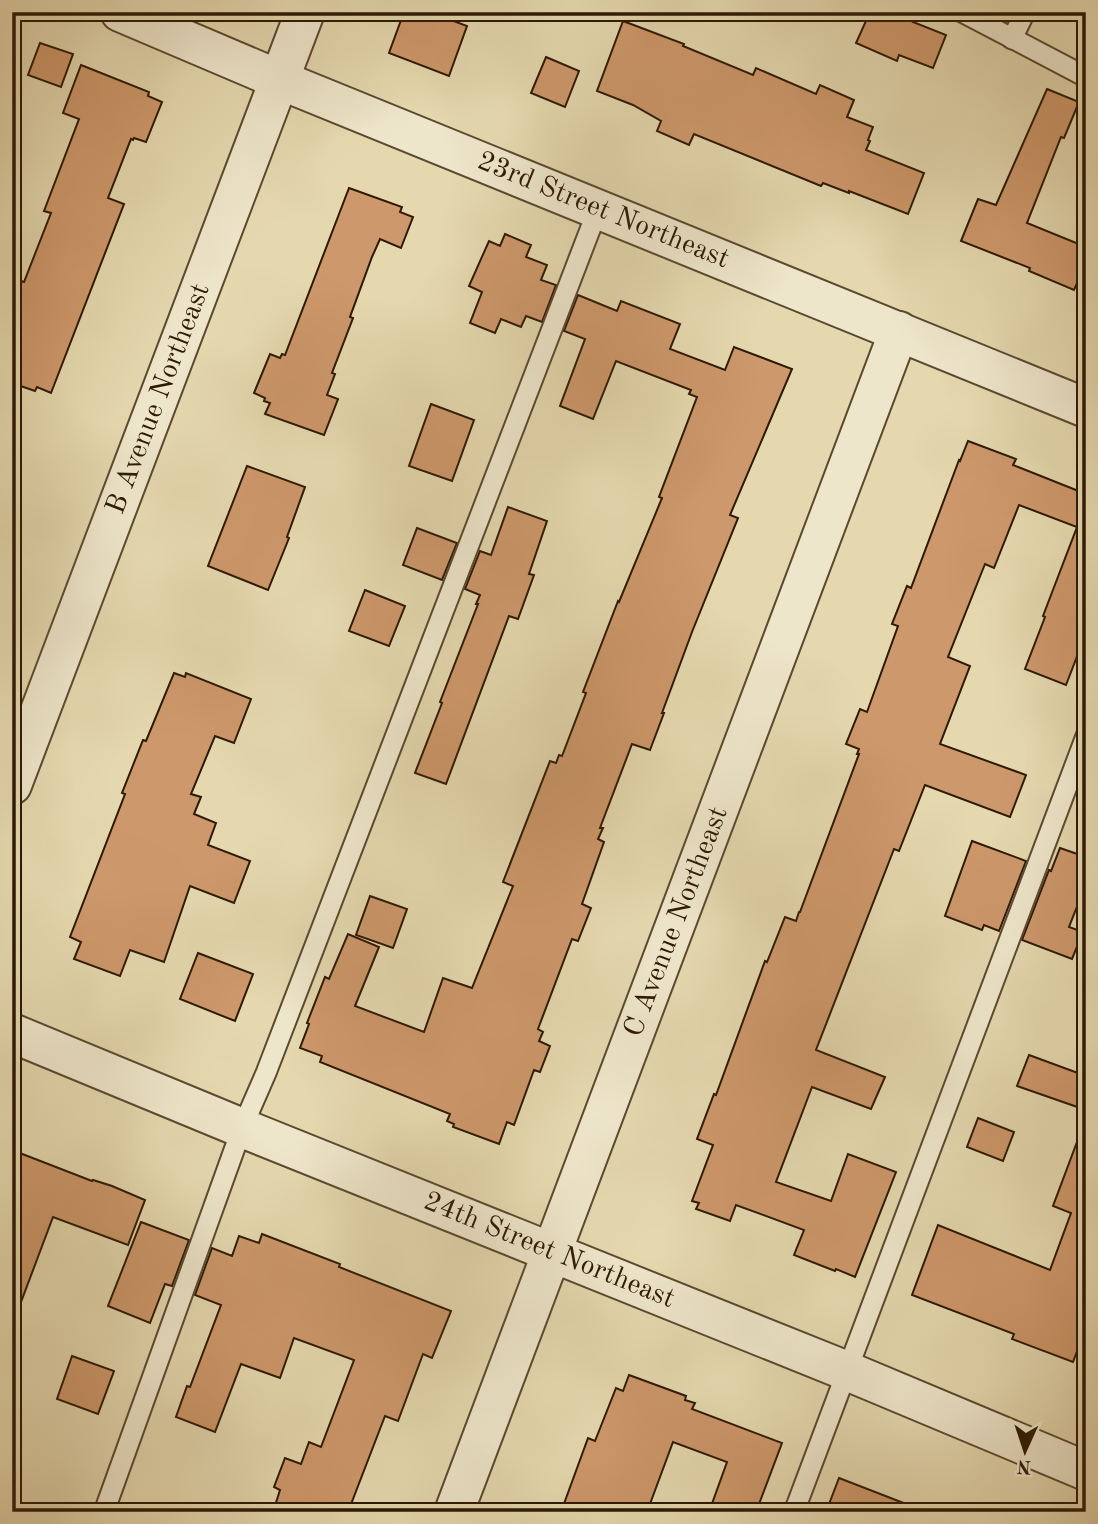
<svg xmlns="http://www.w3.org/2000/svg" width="1098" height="1524" viewBox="0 0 1098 1524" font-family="'Old Standard TT',serif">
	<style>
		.building { fill: #cd986b; stroke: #2d1904; stroke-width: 2 }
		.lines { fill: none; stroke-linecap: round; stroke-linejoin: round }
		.service-casing { stroke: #5b492f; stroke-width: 23 }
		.minor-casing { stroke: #5b492f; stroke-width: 42 }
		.service { stroke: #eee6cb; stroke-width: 19 }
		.minor { stroke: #eee6cb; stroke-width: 38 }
		.labels { text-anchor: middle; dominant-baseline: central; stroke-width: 5; stroke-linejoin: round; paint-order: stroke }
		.street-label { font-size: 28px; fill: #2d1904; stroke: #eee6cb }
	</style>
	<rect width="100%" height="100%" fill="#e5d8af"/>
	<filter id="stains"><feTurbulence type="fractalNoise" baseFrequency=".00286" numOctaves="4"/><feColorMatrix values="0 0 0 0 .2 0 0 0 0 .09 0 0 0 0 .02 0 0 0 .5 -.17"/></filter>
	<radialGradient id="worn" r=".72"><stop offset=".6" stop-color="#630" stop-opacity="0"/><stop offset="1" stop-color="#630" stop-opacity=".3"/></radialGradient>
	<g class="building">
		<path d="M404 12H430L467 26 449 76 389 53Z"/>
		<path d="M870 12H897L914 20 913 22 946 35 933 68 899 55 897 61 856 43Z"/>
		<path d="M623 21 684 44 683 46 753 75 756 68 816 94 820 85 854 100 847 117 873 127 868 140 870 141 866 150 924 173 908 214 849 191V193L823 183 821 186 694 134 689 145 657 131 661 121 633 105 597 91Z"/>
		<path d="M40 43 73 54 61 87 28 75Z"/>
		<path d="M546 57 579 71 565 107 531 93Z"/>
		<path d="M81 65 149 92 148 96 162 102 146 142 134 138 133 140 131 139 108 198 124 204 51 393 37 387 35 391 12 383V278L24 282 51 213 44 211 79 119 63 113Z"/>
		<path d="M1047 89 1079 102 1064 138 1061 137 1027 223 1086 247V263L1074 290 1029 271 1030 268 961 241 978 199 996 205Z"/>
		<path d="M349 188 402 207 400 212 413 217 401 248 380 239 372 257 350 317 353 318 332 373 335 374 327 395 338 399 324 435 265 414 270 403 264 401 265 398 254 393 270 354 280 358 282 354 285 355Z"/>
		<path d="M505 234 531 245 526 257 547 265 541 280 556 285 542 322 526 316 521 327 501 319 495 333 470 323 482 292 469 286 489 241 500 246Z"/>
		<path d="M578 295 617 311 621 301 680 324 670 349 725 370 734 347 792 369 730 515 738 518 692 632 662 713H664L650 750 632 744 600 828H603L598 839 604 842 582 904 591 908 578 941 572 939 538 1029 543 1032 539 1041 550 1046 540 1072 534 1070 514 1125 507 1122 499 1144 453 1127 454 1124 447 1121 450 1114 320 1062 322 1056 300 1048 309 1024 307 1023 325 977 329 979 348 934 379 947 355 1006 424 1032 443 978 472 988 513 886 503 882 550 761 556 763 559 755 562 756 586 693 583 692 618 601 619 602 662 498 659 497 697 397 689 394 691 390 616 361 593 419 560 406 585 339 564 331Z"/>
		<path d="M431 404 474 420 452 481 409 466Z"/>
		<path d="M968 441 1016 459 1013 465 1086 494V633L1066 685 1025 669 1045 617 1043 616 1077 527 1019 505 994 568 985 564 948 657 970 666 940 744 1026 775 1010 817 925 785 899 851 894 849 816 1050 885 1077 871 1109 812 1087 776 1182 831 1201 848 1154 896 1172 855 1277 836 1269 835 1271 794 1255 804 1230 736 1205 730 1221 696 1209 699 1203 692 1201 713 1145 697 1139 714 1094 716 1095 765 961 767 962 785 917 796 921 799 912H800L859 754H857L859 749 846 744 860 709 867 712 898 626 892 624 907 586 911 588 959 460 960 461Z"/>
		<path d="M247 466 305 487 287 537 289 538 268 590 208 566Z"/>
		<path d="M508 507 547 521 529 574 534 575 518 619 509 616 446 784 415 773 442 703 440 702 478 604H476L480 595 465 589 480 551 491 555Z"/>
		<path d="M417 528 457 543 442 580 403 565Z"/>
		<path d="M365 590 405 606 389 646 349 631Z"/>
		<path d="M174 673 185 677 186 673 251 699 234 743 215 736 191 794 201 797 194 814 216 823 208 845 250 861 234 903 190 886 164 962 130 950 120 976 74 959 81 942 70 937 125 794 122 793 143 740 146 741Z"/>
		<path d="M972 841 1026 861 999 931 984 925 982 930 945 916Z"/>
		<path d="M1060 848 1086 857V884L1069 927 1083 932 1072 959 1022 940 1049 870 1051 871Z"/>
		<path d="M370 896 407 909 393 948 356 935Z"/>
		<path d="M198 953 253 974 235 1021 180 999Z"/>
		<path d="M1029 1055 1086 1076V1110L1017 1086Z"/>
		<path d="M978 1118 1014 1132 1003 1161 967 1147Z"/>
		<path d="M1083 1126 1086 1127V1327L1073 1362 1012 1339 1014 1334 912 1295 938 1225 1050 1270 1071 1213 1053 1206Z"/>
		<path d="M12 1150 92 1181 93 1180 112 1186 145 1200 128 1245 53 1217 15 1318 12 1317Z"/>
		<path d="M141 1222 189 1240 172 1286 165 1284 150 1323 108 1306Z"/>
		<path d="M262 1234 340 1264 339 1267 451 1311 432 1358 423 1354 398 1421 385 1416 348 1512H273L280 1490 274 1487 285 1458 301 1464 309 1442 321 1447 354 1360 294 1338 280 1378 241 1364 215 1432 176 1417 187 1386 190 1387 221 1305 195 1295 212 1248 232 1256 239 1236 259 1243Z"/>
		<path d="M72 1356 114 1371 98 1414 57 1399Z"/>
		<path d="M629 1375 686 1396 685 1400 695 1403 692 1409 782 1443 756 1512H709L727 1462 673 1442 647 1512H561L588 1438 595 1441 616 1388 623 1391Z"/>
		<path d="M839 1478 919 1509V1512H826Z"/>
	</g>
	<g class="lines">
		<g class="service-casing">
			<g id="service">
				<path d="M962 12 1086 77"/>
				<path d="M1012 39 1025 12"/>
				<path d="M104 1512 242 1128 266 1073 598 209"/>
				<path d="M794 1512 1086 736"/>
			</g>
		</g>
		<g class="minor-casing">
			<g id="minor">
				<path d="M120 12 280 80 1086 408"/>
				<path d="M12 785 305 12"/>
				<path d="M12 1033 242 1128 847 1371 1086 1471"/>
				<path d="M454 1512 899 331"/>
			</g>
		</g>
		<use href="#service" class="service"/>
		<use href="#minor" class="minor"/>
	</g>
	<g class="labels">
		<g class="street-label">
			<text transform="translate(603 211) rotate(22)">23rd Street Northeast</text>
			<text transform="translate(159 399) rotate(-69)">B Avenue Northeast</text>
			<text transform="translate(677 922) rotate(-69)">C Avenue Northeast</text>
			<text transform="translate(549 1251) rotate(22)">24th Street Northeast</text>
		</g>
	</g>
	<rect width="1098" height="1524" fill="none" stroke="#e5d8af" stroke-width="42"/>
	<rect x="14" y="14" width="1070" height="1496" fill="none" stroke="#2d1904" stroke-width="3.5"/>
	<rect x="21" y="21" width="1056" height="1482" fill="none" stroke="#2d1904" stroke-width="2"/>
	<g transform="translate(1025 1451) rotate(183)" stroke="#eee6cb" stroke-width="5" paint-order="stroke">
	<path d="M0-5L12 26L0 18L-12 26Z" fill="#2d1904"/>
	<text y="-10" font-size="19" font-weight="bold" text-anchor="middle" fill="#2d1904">N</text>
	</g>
	<rect width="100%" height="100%" filter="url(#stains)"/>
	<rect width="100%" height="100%" fill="url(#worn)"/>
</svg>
